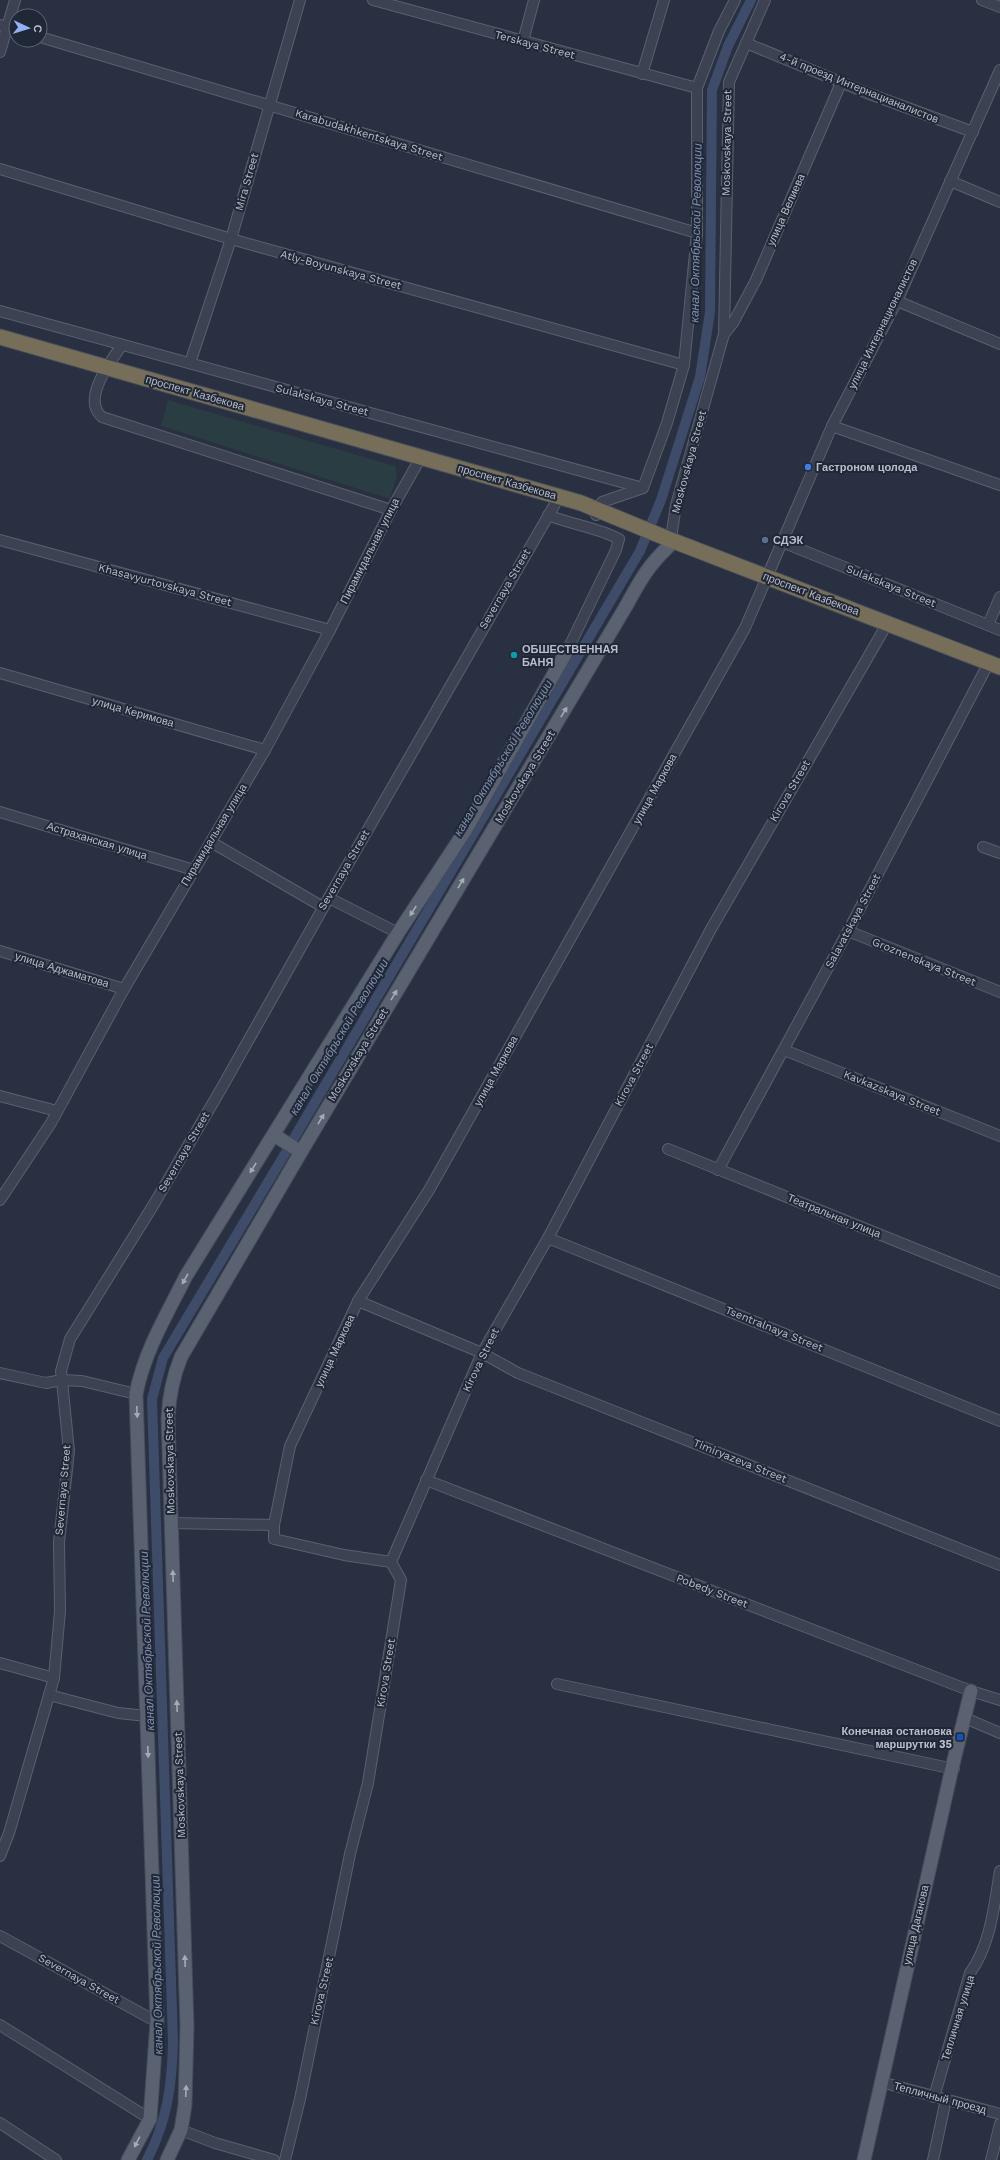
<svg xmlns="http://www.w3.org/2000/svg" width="1000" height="2160" viewBox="0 0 1000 2160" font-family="'Work Sans',sans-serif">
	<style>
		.green { fill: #2a3d42 }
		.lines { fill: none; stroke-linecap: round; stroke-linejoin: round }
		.canal { stroke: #3e4c69; stroke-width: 10 }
		.minor-casing { stroke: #5a606e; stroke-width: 12 }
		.major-casing { stroke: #454b5a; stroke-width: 15 }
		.highway-casing { stroke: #464d5b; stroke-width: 17 }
		.minor { stroke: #3c4251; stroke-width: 10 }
		.major { stroke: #5a6171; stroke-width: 13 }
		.highway { stroke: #776e59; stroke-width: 15 }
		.oneway { fill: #a6abb9 }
		.shop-dot { fill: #3f7fe0; stroke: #202736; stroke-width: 1.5 }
		.service-dot { fill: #5c6f8a; stroke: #202736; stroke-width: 1.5 }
		.culture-dot { fill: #0f9aa8; stroke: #202736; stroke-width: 1.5 }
		.transit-dot { fill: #1a4fb4; stroke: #202736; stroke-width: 1.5 }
		.labels { text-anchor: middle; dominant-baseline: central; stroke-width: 4; stroke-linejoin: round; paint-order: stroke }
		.street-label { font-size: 11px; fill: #b9becb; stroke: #202736 }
		.poi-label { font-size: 11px; font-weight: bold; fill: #b9becb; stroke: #202736; text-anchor: start }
		.water-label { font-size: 12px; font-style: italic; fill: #8191b1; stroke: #202736 }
	</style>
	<rect width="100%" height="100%" fill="#283041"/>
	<path class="green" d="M168 400 395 466 397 475 390 499 161 426Z"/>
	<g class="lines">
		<g class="canal">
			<path d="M294 1138 640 551 661 500 700 377 710 312 712 90 728 46 751 0"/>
			<path d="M147 2160C167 2121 172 2086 173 2042L152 1399 163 1358 286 1152"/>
		</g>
		<g class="minor-casing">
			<g id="minor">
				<path d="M373 0 697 88"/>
				<path d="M982 0 1000 7"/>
				<path d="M0 25 16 30"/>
				<path d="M40 37 697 233"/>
				<path d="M523 41 534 0"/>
				<path d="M746 43 867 93 973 132"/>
				<path d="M0 52 15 0"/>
				<path d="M642 74 664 0"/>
				<path d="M0 169 231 239 684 365"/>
				<path d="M950 181 1000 202"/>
				<path d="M897 301 1000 344"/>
				<path d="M0 311 643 488"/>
				<path d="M724 334 733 323 756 280 841 83"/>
				<path d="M122 345C111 361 81 399 102 417L391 510"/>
				<path d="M190 363 231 239 300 0"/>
				<path d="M832 426 1000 485"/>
				<path d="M548 515C572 525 597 527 619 539L616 550 568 649"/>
				<path d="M596 515 602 502 643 488 667 423 684 365 697 233V88L719 31 735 0"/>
				<path d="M0 540 330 630"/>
				<path d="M782 542 1000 630"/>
				<path d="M670 545 676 505 724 334 729 82 765 0"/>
				<path d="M988 625 1000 597"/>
				<path d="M0 673 265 750"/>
				<path d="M0 812 194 870"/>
				<path d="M211 842 323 907"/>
				<path d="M983 847 1000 853"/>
				<path d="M329 898 398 933"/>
				<path d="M848 931 1000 992"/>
				<path d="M0 951 124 989"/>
				<path d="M784 1050 1000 1136"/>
				<path d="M0 1096 57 1111"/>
				<path d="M668 1149 1000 1283"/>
				<path d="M718 1170 848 931 985 670"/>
				<path d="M0 1200 51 1123 124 989 265 750 330 630 391 510 421 457"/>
				<path d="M548 1238 1000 1421"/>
				<path d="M358 1301 482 1353 518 1373 1000 1565"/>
				<path d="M0 1373 46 1383 62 1380 82 1381 136 1394"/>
				<path d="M426 1480 971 1691 1000 1700"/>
				<path d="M172 1523 274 1525"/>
				<path d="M391 1562 344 1555 274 1539V1525L290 1446 358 1301 429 1190 745 628 832 426 897 301 1000 70"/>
				<path d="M0 1663 54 1678"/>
				<path d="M557 1684 954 1769"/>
				<path d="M49 1695 118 1713 147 1716"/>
				<path d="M965 1718 1000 1733"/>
				<path d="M0 1856 9 1833 54 1678 60 1611 59 1542 69 1451 61 1371 70 1339 154 1204 221 1089 332 892 555 504"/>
				<path d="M0 1936 157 2022"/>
				<path d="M0 2025 150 2119"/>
				<path d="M881 2082 1000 2114"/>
				<path d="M934 2097 970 1973C991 1944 994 1905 1000 1871"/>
				<path d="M0 2123 56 2160"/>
				<path d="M181 2130 215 2143 274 2160"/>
				<path d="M285 2160 300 2099 350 1854 368 1783 401 1580 391 1562 482 1353 548 1238 711 929 883 631"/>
				<path d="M933 2160 946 2099"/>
				<path d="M991 2160 1000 2124"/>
			</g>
		</g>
		<g class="major-casing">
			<g id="major">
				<path d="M274 1135 301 1152"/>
				<path d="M128 2160 150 2119 157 2022 136 1394C144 1352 167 1314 186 1276L398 933 465 831 568 649"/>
				<path d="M167 2160 181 2130 185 2105 187 2026 168 1418C169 1397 173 1377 181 1357L301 1152 625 608C640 581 646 568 669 546"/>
				<path d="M864 2160 952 1768 971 1691"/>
			</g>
		</g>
		<g class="highway-casing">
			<path id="highway" d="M0 337 581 503 671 540 1000 667"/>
		</g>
		<use href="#minor" class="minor"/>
		<use href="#major" class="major"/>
		<use href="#highway" class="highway"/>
	</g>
	<defs><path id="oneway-solid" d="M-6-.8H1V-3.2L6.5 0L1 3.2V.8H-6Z"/></defs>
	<g class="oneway">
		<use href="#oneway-solid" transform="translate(564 712) rotate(-59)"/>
		<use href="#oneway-solid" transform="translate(461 883) rotate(-59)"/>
		<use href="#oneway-solid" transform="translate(413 911) rotate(123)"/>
		<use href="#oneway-solid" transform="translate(394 995) rotate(-59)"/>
		<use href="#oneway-solid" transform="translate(321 1119) rotate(-59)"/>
		<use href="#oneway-solid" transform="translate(253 1168) rotate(122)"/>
		<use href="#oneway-solid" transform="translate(185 1279) rotate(119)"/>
		<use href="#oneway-solid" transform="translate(137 1412) rotate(88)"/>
		<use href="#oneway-solid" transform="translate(173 1576) rotate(-92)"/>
		<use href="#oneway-solid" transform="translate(177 1706) rotate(-92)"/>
		<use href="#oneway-solid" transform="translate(148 1752) rotate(88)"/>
		<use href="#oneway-solid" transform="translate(185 1961) rotate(-92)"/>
		<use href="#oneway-solid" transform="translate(186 2091) rotate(-87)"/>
		<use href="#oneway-solid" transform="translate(137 2142) rotate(118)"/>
	</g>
	<circle class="shop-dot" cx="808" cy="467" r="4"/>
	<circle class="service-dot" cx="765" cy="540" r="4"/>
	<circle class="culture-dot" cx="514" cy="655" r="4"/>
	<rect class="transit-dot" x="956" y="1733" width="8" height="8" rx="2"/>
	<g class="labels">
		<g class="street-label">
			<text transform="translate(535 45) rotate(15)">Terskaya Street</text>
			<text transform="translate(859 88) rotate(22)">4-й проезд Интернацианалистов</text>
			<text transform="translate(369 135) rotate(17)">Karabudakhkentskaya Street</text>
			<text transform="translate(727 143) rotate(-89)">Moskovskaya Street</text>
			<text transform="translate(247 182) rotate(-74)">Mira Street</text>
			<text transform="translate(786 210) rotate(-66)">улица Велиева</text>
			<text transform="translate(341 270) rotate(15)">Atly-Boyunskaya Street</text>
			<text transform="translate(883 324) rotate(-64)">улица Интернационалистов</text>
			<text transform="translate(195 393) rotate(16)">проспект Казбекова</text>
			<text transform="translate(322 400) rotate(15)">Sulakskaya Street</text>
			<text transform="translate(689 462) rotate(-75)">Moskovskaya Street</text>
			<text transform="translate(507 482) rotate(16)">проспект Казбекова</text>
			<text transform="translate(370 551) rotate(-63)">Пирамидальная улица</text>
			<text transform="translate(165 585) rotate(15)">Khasavyurtovskaya Street</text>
			<text transform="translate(891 586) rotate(22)">Sulakskaya Street</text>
			<text transform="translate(505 589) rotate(-60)">Severnaya Street</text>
			<text transform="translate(811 594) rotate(21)">проспект Казбекова</text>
			<text transform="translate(133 712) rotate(16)">улица Керимова</text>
			<text transform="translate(525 777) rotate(-59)">Moskovskaya Street</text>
			<text transform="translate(655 789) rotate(-61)">улица Маркова</text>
			<text transform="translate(790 791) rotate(-60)">Kirova Street</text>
			<text transform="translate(214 835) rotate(-59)">Пирамидальная улица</text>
			<text transform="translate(97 841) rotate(17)">Астраханская улица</text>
			<text transform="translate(344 870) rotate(-60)">Severnaya Street</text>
			<text transform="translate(853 921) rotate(-62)">Salavatskaya Street</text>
			<text transform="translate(924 962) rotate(22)">Groznenskaya Street</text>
			<text transform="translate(62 970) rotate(17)">улица Аджаматова</text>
			<text transform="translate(358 1055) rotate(-59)">Moskovskaya Street</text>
			<text transform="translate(496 1071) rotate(-61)">улица Маркова</text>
			<text transform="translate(634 1075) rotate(-62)">Kirova Street</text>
			<text transform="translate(892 1093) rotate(22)">Kavkazskaya Street</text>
			<text transform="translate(184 1152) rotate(-60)">Severnaya Street</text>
			<text transform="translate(834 1216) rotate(22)">Театральная улица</text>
			<text transform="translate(774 1329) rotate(22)">Tsentralnaya Street</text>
			<text transform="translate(335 1351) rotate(-65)">улица Маркова</text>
			<text transform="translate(481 1360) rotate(-64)">Kirova Street</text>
			<text transform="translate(170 1461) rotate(-91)">Moskovskaya Street</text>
			<text transform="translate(740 1461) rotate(22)">Timiryazeva Street</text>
			<text transform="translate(63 1490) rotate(-85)">Severnaya Street</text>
			<text transform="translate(712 1591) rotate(21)">Pobedy Street</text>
			<text transform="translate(386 1673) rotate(-81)">Kirova Street</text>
			<text transform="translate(180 1785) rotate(-92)">Moskovskaya Street</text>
			<text transform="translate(916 1925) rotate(-77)">улица Даганова</text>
			<text transform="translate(79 1979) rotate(29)">Severnaya Street</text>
			<text transform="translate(322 1991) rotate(-77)">Kirova Street</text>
			<text transform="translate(958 2018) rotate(-73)">Тепличная улица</text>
			<text transform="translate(940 2098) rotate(15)">Тепличный проезд</text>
		</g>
		<g class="poi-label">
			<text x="816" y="467">Гастроном цолода</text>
			<text x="773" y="540">СДЭК</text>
			<text x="522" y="649">ОБШЕСТВЕННАЯ<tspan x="522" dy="13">БАНЯ</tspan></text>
			<text x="952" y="1731" text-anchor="end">Конечная остановка<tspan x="952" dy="13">маршрутки 35</tspan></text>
		</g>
		<g class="water-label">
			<text transform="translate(696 233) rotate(-89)">канал Октябрьской Революции</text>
			<text transform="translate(503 758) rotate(-59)">канал Октябрьской Революции</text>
			<text transform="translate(339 1037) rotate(-59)">канал Октябрьской Революции</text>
			<text transform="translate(147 1641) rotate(-92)">канал Октябрьской Революции</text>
			<text transform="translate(157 1965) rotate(-91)">канал Октябрьской Революции</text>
		</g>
	</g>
	<g transform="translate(28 28) rotate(94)"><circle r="19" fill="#202736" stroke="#5d6372"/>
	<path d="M0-3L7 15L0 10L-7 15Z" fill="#94b0f4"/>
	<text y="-6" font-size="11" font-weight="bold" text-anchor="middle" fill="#b9becb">С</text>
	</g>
</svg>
